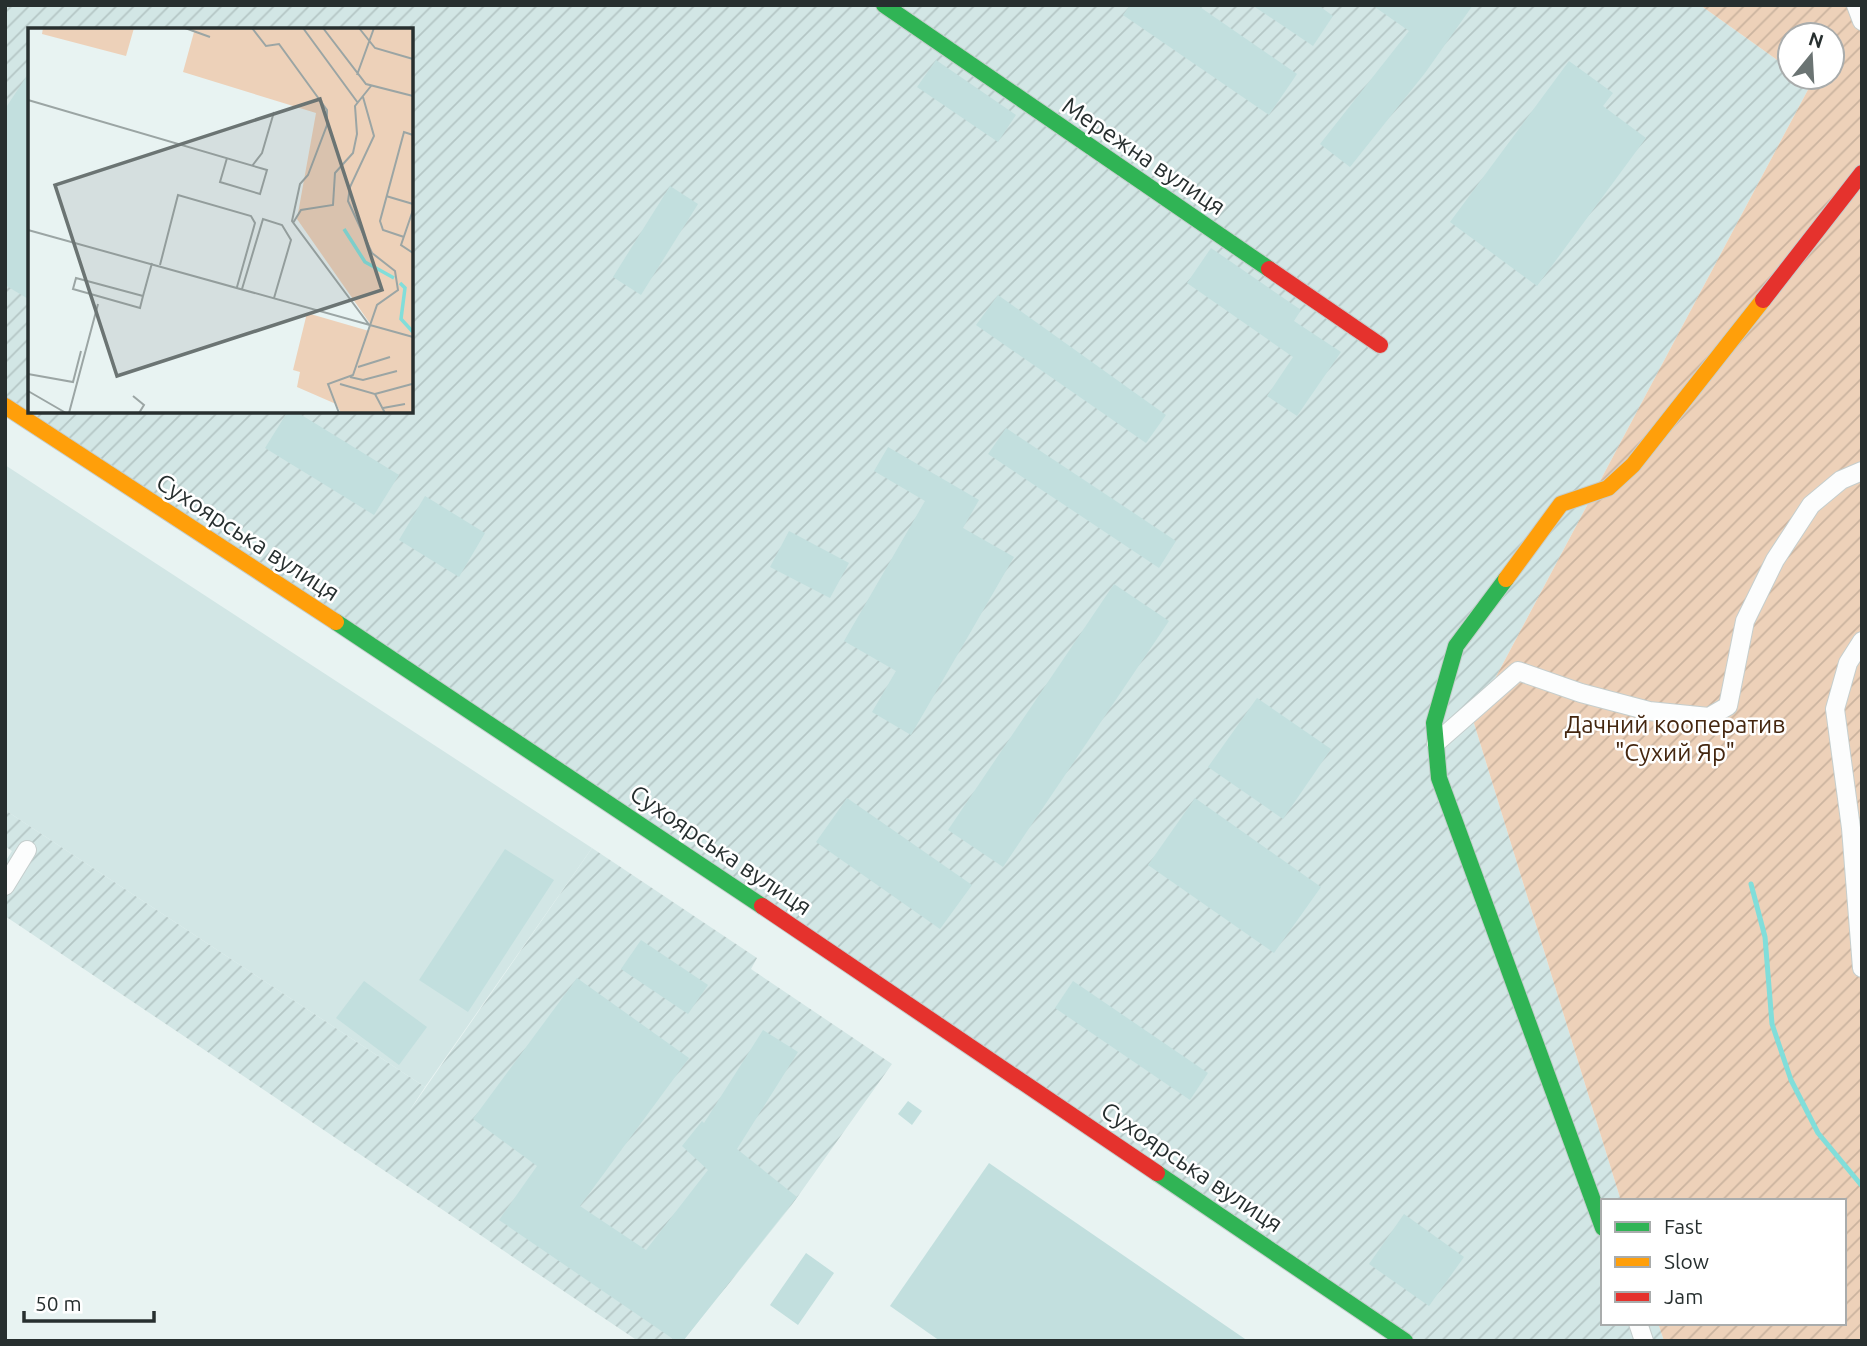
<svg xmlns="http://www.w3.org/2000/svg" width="1867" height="1346" viewBox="0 0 1867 1346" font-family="Ubuntu,sans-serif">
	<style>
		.built { fill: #d2e6e5 }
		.industrial { fill: url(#industrial-furrows); fill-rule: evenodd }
		.garden { fill: url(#garden-furrows) }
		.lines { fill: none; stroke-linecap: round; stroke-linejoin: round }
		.stream { stroke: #81deda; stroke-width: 5 }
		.building { fill: #c2dfde }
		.street-casing { stroke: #c5cecd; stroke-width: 20 }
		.fast-casing { stroke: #c5cecd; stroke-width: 18 }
		.slow-casing { stroke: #c5cecd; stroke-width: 18 }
		.jam-casing { stroke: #c5cecd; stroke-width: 18 }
		.street { stroke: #fcfdfd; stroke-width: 18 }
		.fast { stroke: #30b455; stroke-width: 16 }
		.slow { stroke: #ff9f0a; stroke-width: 16 }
		.jam { stroke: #e5322d; stroke-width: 16 }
		.labels { text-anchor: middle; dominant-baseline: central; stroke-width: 5; stroke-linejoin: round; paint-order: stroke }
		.street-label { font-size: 24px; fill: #272f2f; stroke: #fff }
		.park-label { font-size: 24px; fill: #44260f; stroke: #fff }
		.inset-river { fill: none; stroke: #81deda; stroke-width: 3.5 }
		.inset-road { fill: none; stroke: #9ba5a4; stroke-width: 2 }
		.view { fill: #6b7473; fill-opacity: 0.15; stroke: #6b7473; stroke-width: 3.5 }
		.inset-edge { fill: none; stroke: #272f2f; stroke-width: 3.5 }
	</style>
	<defs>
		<pattern id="industrial-furrows" width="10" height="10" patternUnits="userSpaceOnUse" patternTransform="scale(1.75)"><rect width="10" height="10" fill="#d2e6e5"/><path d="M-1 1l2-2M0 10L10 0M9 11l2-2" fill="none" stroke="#b4c6c5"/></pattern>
		<pattern id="garden-furrows" width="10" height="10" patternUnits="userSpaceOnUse" patternTransform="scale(1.75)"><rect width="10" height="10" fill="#edd1b9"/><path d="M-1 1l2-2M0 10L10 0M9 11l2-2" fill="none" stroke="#cbb49f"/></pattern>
	</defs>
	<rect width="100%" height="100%" fill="#e8f3f2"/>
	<path class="built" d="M5 465 592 848 425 1087 5 810Z"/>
	<g class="industrial">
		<path d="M5 5H1700L1790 69V77H1801L1811 84 1473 720 1621 1201H1603V1323H1658L1664 1341H1405L5 406ZM30 30H411V411H30Z"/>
		<path d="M5 810 425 1087 406 1116 592 848 757 958 751 969 892 1064 791 1206 683 1341H638L5 916V862L12 851 5 846Z"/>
	</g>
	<path class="garden" d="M1700 5H1862V1341H1664L1658 1323H1844V1201H1621L1473 720 1811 84 1801 77H1832V35H1790V69Z"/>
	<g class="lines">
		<path class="stream" d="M1751 884 1765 937 1772 1024 1791 1080 1818 1133 1862 1186"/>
	</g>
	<g class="building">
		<path d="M1130 5H1197L1297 74 1269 115 1123 15Z"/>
		<path d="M1252 5H1318L1333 16 1313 46Z"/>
		<path d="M1372 5H1473L1425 73 1350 167 1320 144 1409 31Z"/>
		<path d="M936 60 1016 115 998 142 917 87Z"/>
		<path d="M1569 61 1613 93 1603 106 1646 138 1537 286 1450 222Z"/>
		<path d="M30 71V300L5 285V109Z"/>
		<path d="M670 186 698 204 641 295 613 277Z"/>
		<path d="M1211 248 1301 310 1294 321 1341 352 1297 416 1267 396 1293 357 1187 283Z"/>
		<path d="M998 295 1166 415 1146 443 976 325Z"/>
		<path d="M288 411H295L399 475 374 515 265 448Z"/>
		<path d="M1006 428 1176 541 1159 568 988 454Z"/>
		<path d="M888 447 979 500 963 528 1014 557 911 735 872 712 896 671 844 641 925 501 874 471Z"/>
		<path d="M425 496 485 533 459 577 399 540Z"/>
		<path d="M789 531 849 563 830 598 770 567Z"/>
		<path d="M1114 584 1169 621 1003 867 948 830Z"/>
		<path d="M1257 698 1331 749 1283 819 1208 767Z"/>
		<path d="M847 798 972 885 940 929 816 842Z"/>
		<path d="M1195 798 1321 887 1274 953 1148 865Z"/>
		<path d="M505 849 554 880 468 1012 419 980Z"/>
		<path d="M641 940 708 985 688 1014 621 969Z"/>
		<path d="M577 978 689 1058 580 1206 646 1250 708 1170 682 1146 702 1121 704 1123 763 1030 798 1052 737 1149 797 1197 683 1341H676L499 1220 537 1166 473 1119Z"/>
		<path d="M364 981 427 1027 399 1065 336 1018Z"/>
		<path d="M1073 981 1208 1073 1190 1100 1055 1008Z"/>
		<path d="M908 1101 922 1111 912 1125 898 1114Z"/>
		<path d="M989 1163 1248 1341H940L890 1306Z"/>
		<path d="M1404 1214 1464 1257 1429 1306 1369 1264Z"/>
		<path d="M806 1253 834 1273 798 1325 770 1305Z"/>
	</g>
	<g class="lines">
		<g class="street-casing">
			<g id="street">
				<path d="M1856 5 1862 21"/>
				<path d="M1862 641 1848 663 1835 709 1851 828 1862 968"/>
				<path d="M1436 743 1518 671 1581 693 1649 711 1709 717 1728 706 1745 621 1775 560 1811 505 1841 480 1862 471"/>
				<path d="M5 886 27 850"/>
				<path d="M1638 1323 1644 1341"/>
			</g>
		</g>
		<g class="fast-casing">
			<g id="fast">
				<path d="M884 5 1269 269"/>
				<path d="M1506 579 1456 646 1434 723 1439 778 1603 1228"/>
				<path d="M336 622 762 906"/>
				<path d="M1157 1173 1405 1341"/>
			</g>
		</g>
		<g class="slow-casing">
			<g id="slow">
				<path d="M5 406 336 622"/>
				<path d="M1506 579 1561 504 1608 488 1633 465 1763 300"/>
			</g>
		</g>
		<g class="jam-casing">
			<g id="jam">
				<path d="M1269 269 1380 345"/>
				<path d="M1763 300 1862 173"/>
				<path d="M762 906 1157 1173"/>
			</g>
		</g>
		<use href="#street" class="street"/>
		<use href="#fast" class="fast"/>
		<use href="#slow" class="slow"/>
		<use href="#jam" class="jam"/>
	</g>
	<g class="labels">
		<g class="street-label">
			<text transform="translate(1144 156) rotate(34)">Мережна вулиця</text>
			<text transform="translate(248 537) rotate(33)">Сухоярська вулиця</text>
			<text transform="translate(721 850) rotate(34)">Сухоярська вулиця</text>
			<text transform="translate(1192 1167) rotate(34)">Сухоярська вулиця</text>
		</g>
		<g class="park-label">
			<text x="1675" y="724">Дачний кооператив<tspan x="1675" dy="28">"Сухий Яр"</tspan></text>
		</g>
	</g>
	<g transform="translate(28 28)">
		<rect width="385" height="385" fill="#e8f3f2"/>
		<path d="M15 0H106L98 28 14 6ZM155 0H385V385H313L308 376 269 359 272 344 265 342 279 285 341 303 343 297 269 191 288 85 155 44 166 4Z" fill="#edd1b9"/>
		<path class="inset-river" d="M316 201 337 234 366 250M372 255 377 260 373 291 385 304"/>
		<path class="inset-road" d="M157 0 182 9M224 0 238 18 251 16 299 82V97L280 147 272 156 264 193 342 298M275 0 330 75M295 0 338 56 385 68M331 0 347 20 385 31M329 47 346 0M0 72 239 142 232 166 192 154 199 130M224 138 234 125 246 84M358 168 385 176M385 182 373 217 385 225M265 195 273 182 305 177 307 145 325 125 329 106 327 78 343 58M0 202 385 309M376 209 355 202 352 193 376 104 385 107M132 237 150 167 223 188 227 195 209 259M48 250 115 268 112 280 45 261ZM214 261 235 191 254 197 263 212 246 270M115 268 124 235M330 339 362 329M0 346 45 354 53 323M322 349 335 352 369 343M312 356 347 366 357 385M0 363 38 385M347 366 384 356M105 368 116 377 111 385M355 380 377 376M41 385 70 276M311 385 300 356 325 347 349 277 370 262 367 243 344 225 320 173 322 159 346 108 335 69"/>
		<path class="view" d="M292 71 354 262 89 348 27 157Z"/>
		<rect width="385" height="385" class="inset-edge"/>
	</g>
	<rect width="1867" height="1346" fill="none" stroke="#272f2f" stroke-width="14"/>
	<rect x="1601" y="1199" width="245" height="126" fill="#ffffff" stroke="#a9acac" stroke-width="2"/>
	<rect x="1615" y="1222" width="35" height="10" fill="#30b455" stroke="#a9acac" stroke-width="2"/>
	<text x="1664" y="1234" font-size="21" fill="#272f2f">Fast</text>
	<rect x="1615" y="1257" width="35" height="10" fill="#ff9f0a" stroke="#a9acac" stroke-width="2"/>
	<text x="1664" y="1269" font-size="21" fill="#272f2f">Slow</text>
	<rect x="1615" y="1292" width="35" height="10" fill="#e5322d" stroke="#a9acac" stroke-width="2"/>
	<text x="1664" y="1304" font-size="21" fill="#272f2f">Jam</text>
	<g transform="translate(1811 56) rotate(18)"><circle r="33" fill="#ffffff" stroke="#a9acac" stroke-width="2"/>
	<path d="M0-5L12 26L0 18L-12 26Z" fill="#6b7473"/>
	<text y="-10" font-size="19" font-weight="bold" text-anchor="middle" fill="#272f2f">N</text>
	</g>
	<path d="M24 1311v10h130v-10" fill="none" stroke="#272f2f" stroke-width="3.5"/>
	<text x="35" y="1311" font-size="21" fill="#272f2f" stroke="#ffffff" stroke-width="5" paint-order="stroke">50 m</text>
</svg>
